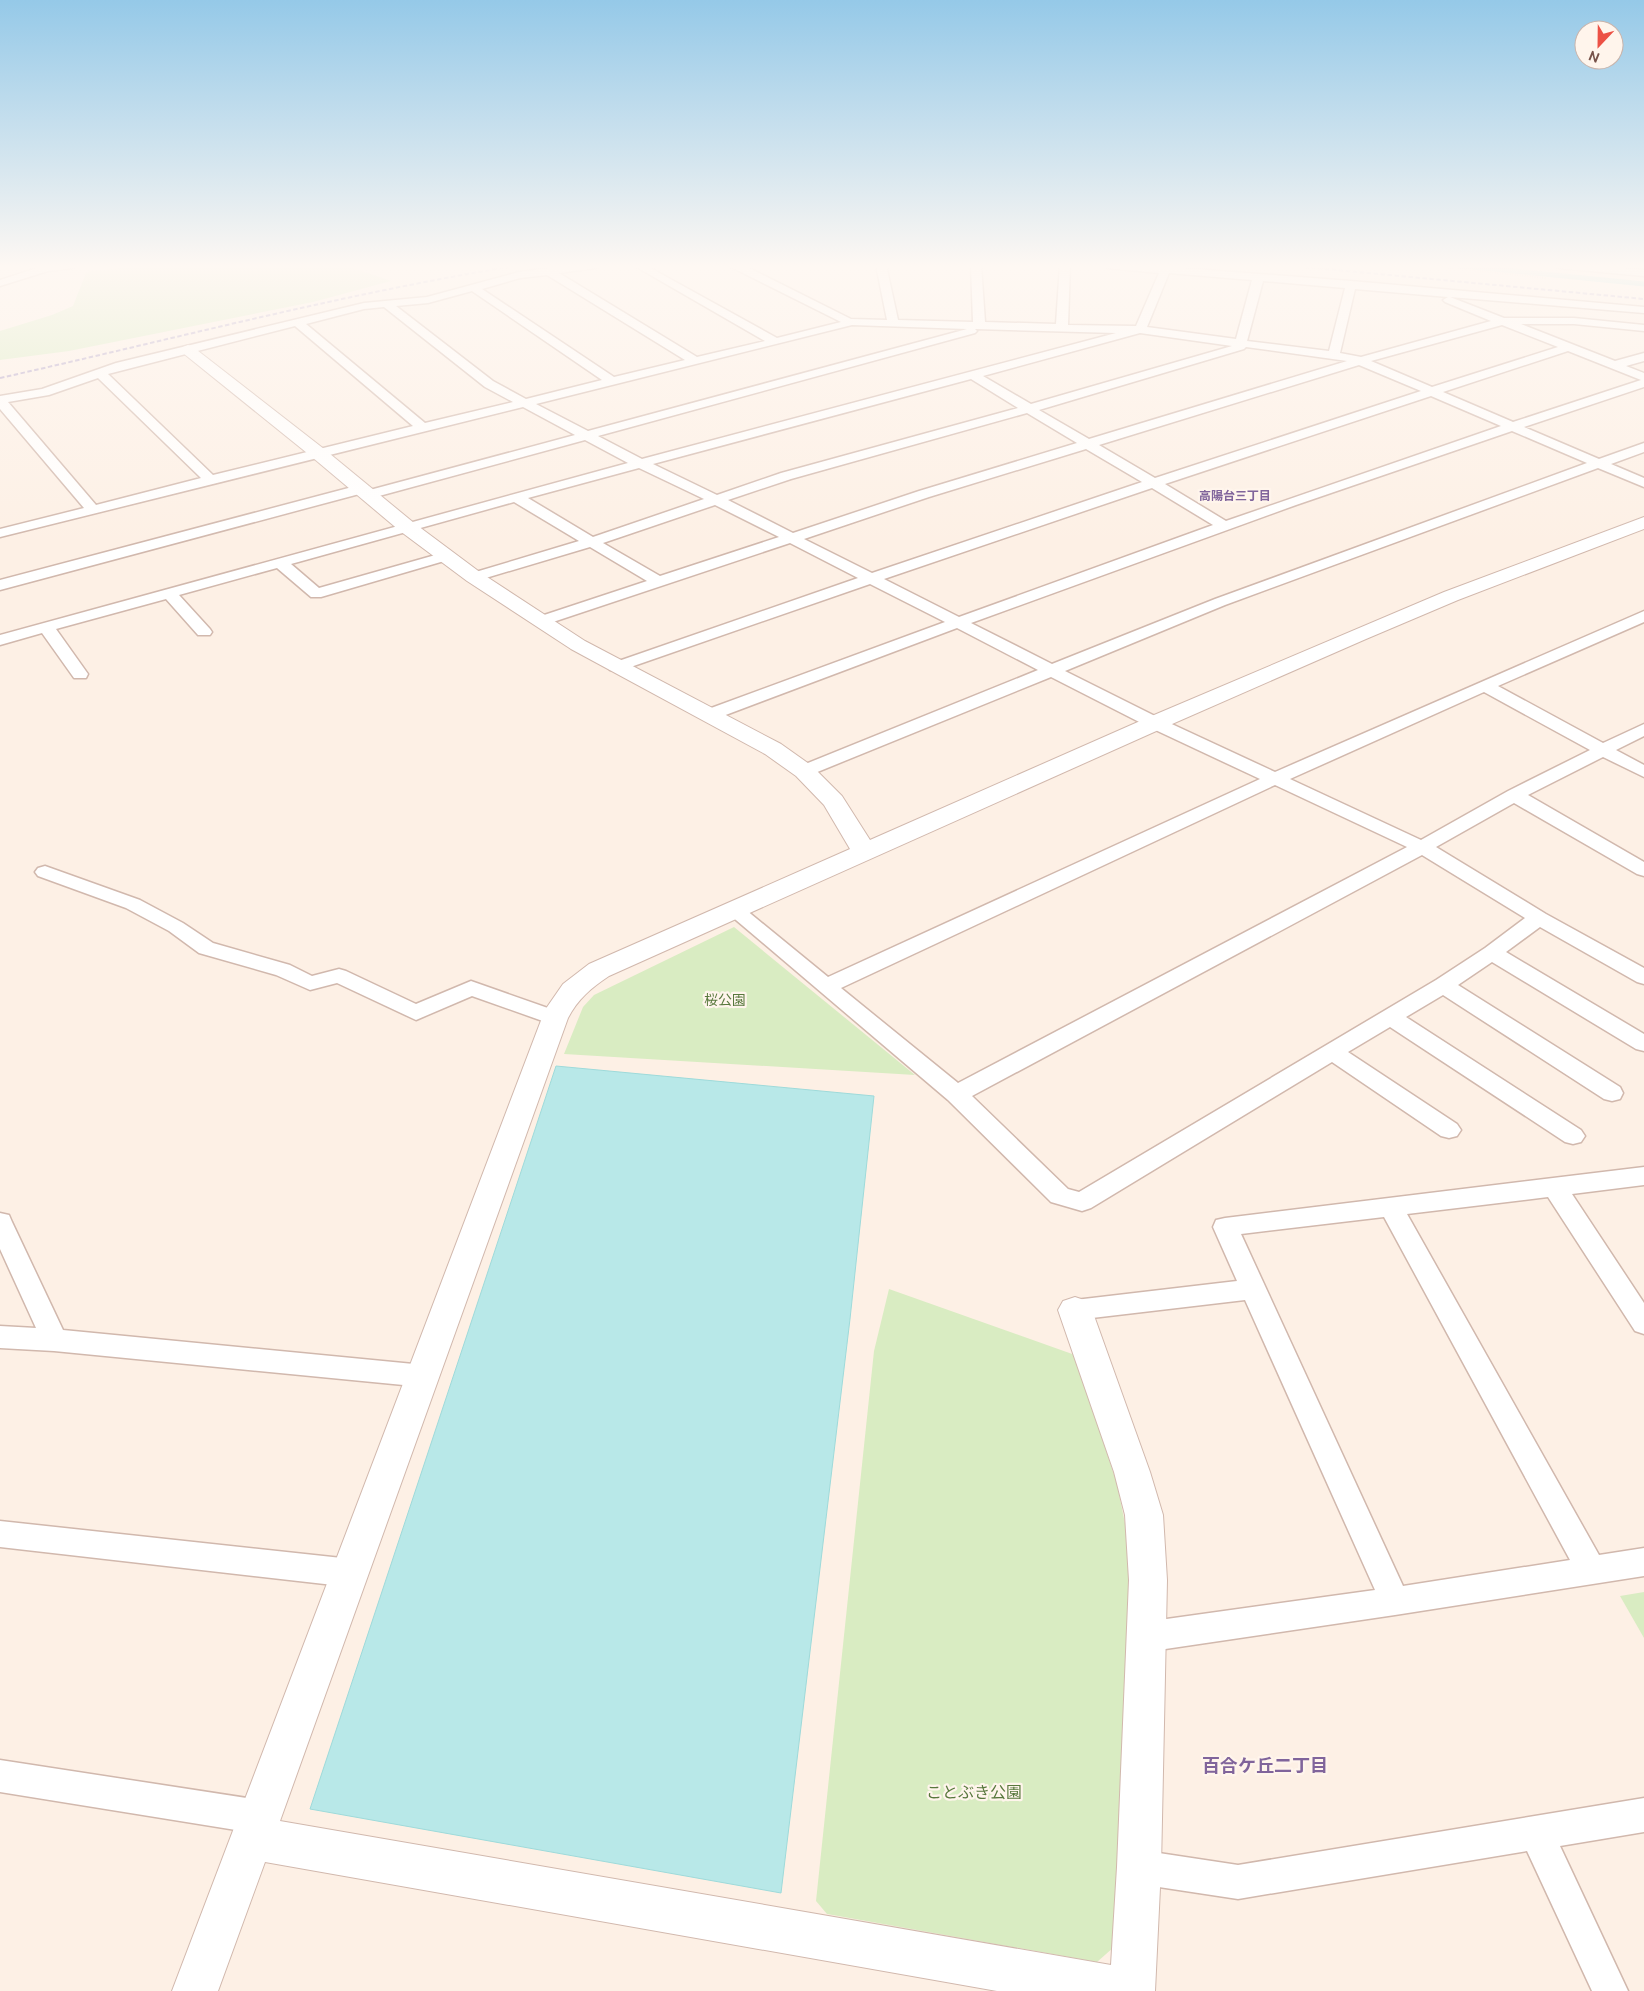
<svg xmlns="http://www.w3.org/2000/svg" width="1644" height="1991" viewBox="0 0 1644 1991" font-family="Ubuntu,'Noto Sans JP',sans-serif">
	<style>
		.green { fill: #d9ecc2 }
		.water { fill: #b8e8e8; stroke: #9edada }
		.lines { fill: none; stroke-linecap: round; stroke-linejoin: round }
		.stream { stroke: #9edada; stroke-width: 5 }
		.minor-casing { stroke: #d1b8ad; stroke-width: 3 }
		.tertiary-casing { stroke: #d1b8ad; stroke-width: 2 }
		.path { stroke: #d9ac9e; stroke-width: 2; stroke-dasharray: 0.5 2; stroke-linecap: butt }
		.minor { fill: #fff; fill-rule: evenodd }
		.tertiary { fill: #fff; fill-rule: evenodd }
		.rail { stroke: #b1a2c8; stroke-width: 2; stroke-dasharray: 4.5 2.5; stroke-linecap: butt }
		.labels { text-anchor: middle; dominant-baseline: central; stroke-width: 4.5; stroke-linejoin: round; paint-order: stroke }
		.far-neighbourhood-label { font-size: 12px; font-weight: bold; fill: #80649b; stroke: #fff5ec }
		.park-label { font-size: 14px; fill: #58783d; stroke: #fff5ec }
		.near-park-label { font-size: 16px; fill: #58783d; stroke: #fff5ec }
		.near-neighbourhood-label { font-size: 18px; font-weight: bold; fill: #80649b; stroke: #fff5ec }
	</style>
	<rect width="100%" height="100%" fill="#fdf0e5"/>
	<g class="green">
		<path d="M157 265H344L391 281 313 302 69 351 0 360V331L52 315 73 306 86 273 90 271Z"/>
		<path d="M734 927 915 1075 564 1054 583 1007 594 995Z"/>
		<path d="M889 1289 1075 1355 1117 1484 1131 1553 1114 1947 1097 1962 827 1914 816 1901 874 1351Z"/>
		<path d="M1644 1592V1638L1620 1596Z"/>
	</g>
	<path class="water" d="M556 1066 874 1096 850 1319 781 1893 310 1809Z"/>
	<g class="lines">
		<path class="stream" d="M1453 265 1644 284"/>
		<g class="minor-casing">
			<g id="minor">
				<path d="M47 265H78L73 268 48 271 0 286V280Z"/>
				<path d="M573 265H601L596 268 559 273 697 357 765 341 633 265H645L777 338 841 322 731 267 730 265H743L851 319 887 320 876 265H886L898 320 973 322 971 265H981L985 322 1056 324 1060 265H1070L1068 325 1136 326 1159 273 1107 268 1102 265H1142L1351 281 1644 307V313L1450 297 1504 318H1574L1644 325V331L1574 324H1521L1615 361 1644 353V361L1626 366 1644 373V387L1524 427 1599 459 1644 443V452L1611 464 1644 478V487L1598 468 1225 605 1065 671 1161 719 1275 772 1644 611V622L1498 686 1603 743 1644 724V736L1616 750 1644 765V777L1603 757 1528 795 1644 862V876L1637 874 1514 803 1436 847 1546 914 1644 968V984L1637 982 1540 927 1506 952 1644 1034V1051L1636 1049 1492 962 1458 985 1620 1087 1623 1093 1620 1099 1612 1101 1604 1099 1443 995 1406 1017 1581 1130 1585 1136 1581 1142 1573 1144 1565 1142 1390 1027 1348 1052 1457 1124 1461 1130 1457 1136 1449 1138 1441 1136 1332 1062 1091 1208 1082 1211 1051 1202 948 1100 723 909 726 905 733 903 740 905 828 977 1260 779 1149 727 1051 677 810 775 804 776 798 775 795 771 798 767 1038 670 957 628 715 719 709 720 703 719 700 715 703 711 945 622 870 584 622 670H610L608 667 610 664 858 578 790 543 541 626 535 624 533 621 535 618 647 581 590 547 479 580H469L466 577 469 574 579 541 514 502 291 564 319 588 446 552 451 553 453 556 451 559 321 597H311L277 568 179 595 210 629 212 632 210 635H198L166 599 56 629 88 674 86 678H74L42 633 0 645V635L628 463 585 440 368 499 363 498 361 495 363 493 0 590V580L356 486H366L368 489 366 491 575 435 523 407 0 537V529L84 508 0 409V396L42 389 116 363 364 303 427 297 519 272ZM1169 273 1252 280 1236 339 1147 327ZM547 275 685 360 614 377 482 289 520 278ZM1263 281 1345 288 1329 351 1247 341ZM1355 289 1448 297 1443 300 1445 302 1491 321 1361 357 1340 353ZM472 291 602 380 526 399 493 381 396 306 428 303ZM384 307 485 387 513 402 425 423 306 324 364 309ZM852 325 967 329 588 431 536 404ZM1502 325 1558 347 1432 387 1371 361ZM295 326 413 426 213 475 108 374ZM975 329 1116 333 642 459 598 436 975 333 977 331ZM1140 333 1232 346 1031 404 983 376ZM1246 347 1347 361 1089 439 1039 410 1244 349ZM1568 351 1641 380 1513 422 1443 392ZM1359 365 1421 391 1155 478 1099 445ZM98 378 201 478 96 505 8 402 49 395ZM971 379 1018 408 781 473 717 495 653 464ZM1431 396 1501 426 1226 521 1165 484ZM1027 413 1077 443 919 491 793 533 728 500 791 479ZM1512 431 1587 463 1215 599 1052 664 971 623 1296 505ZM1086 449 1142 482 872 573 804 539 929 497ZM639 468 704 499 593 537 528 498ZM1152 488 1213 525 959 617 884 579ZM715 505 779 537 660 576 603 543ZM1484 692 1590 750 1508 791 1421 840 1290 779ZM1275 785 1407 847 958 1083 841 988ZM1422 855 1525 918 1485 948 1436 980 1079 1192 1068 1189 972 1096Z"/>
				<path d="M1553 265H1590L1644 270V276L1558 268Z"/>
				<path d="M45 866 140 900 183 923 213 943 290 965 312 976 339 969 346 971 416 1004 471 981 562 1013 565 1018 562 1023 554 1025 472 996 416 1020 337 983 310 990 276 975 199 953 169 931 126 908 38 876 35 872 38 868Z"/>
				<path d="M1644 1167V1185L1572 1194 1644 1303V1334L1635 1331 1548 1197 1407 1214 1599 1555 1644 1548V1576L1395 1615 1145 1652 1134 1647 1130 1637 1134 1627 1145 1622 1375 1590 1245 1300 1075 1320 1066 1317 1062 1310 1066 1303 1075 1300 1237 1281 1213 1227 1216 1220 1225 1218ZM1384 1217 1570 1560 1403 1586 1241 1234Z"/>
				<path d="M0 1213 9 1215 12 1222 63 1330 424 1365 433 1368 437 1376 433 1384 424 1387 54 1351 0 1348V1326L36 1328 0 1249Z"/>
				<path d="M0 1521 351 1559 362 1563 366 1573 362 1583 351 1587 0 1547Z"/>
				<path d="M0 1760 260 1800 272 1805 277 1817 272 1829 260 1834 0 1792Z"/>
				<path d="M1644 1798V1832L1560 1846 1628 1991H1592L1527 1851 1238 1899 1139 1884 1127 1879 1122 1867 1127 1855 1139 1850 1238 1865Z"/>
			</g>
		</g>
		<g class="tertiary-casing">
			<path id="tertiary" d="M188 345 193 347 324 449 414 523 481 573 585 641 781 744 812 766 842 796 870 840 1147 718 1444 592 1644 517V529L1458 600 1366 639 1163 728 609 976C591 988 578 999 568 1018L280 1821 1111 1965 1117 1867 1129 1580 1125 1515 1114 1472 1058 1310 1063 1301 1075 1297 1087 1301 1092 1310 1150 1472 1163 1515 1167 1580 1161 1867 1155 1991H997L265 1862 218 1991H172L545 1010 563 984 589 964 850 849 824 805 796 776 765 754 571 649 467 581 400 531 312 457 183 353 180 350 183 347Z"/>
		</g>
		<path class="path" d="M1423 265 1546 278"/>
		<use href="#minor" class="minor"/>
		<use href="#tertiary" class="tertiary"/>
		<g class="rail">
			<path d="M1283 265 1644 299"/>
			<path d="M0 378C174 339 345 293 521 265"/>
		</g>
	</g>
	<linearGradient id="sky" x2="0" y2="1"><stop stop-color="#95c9e8"/><stop offset="0.49" stop-color="#fef8f3"/><stop offset="1" stop-color="#fef8f3" stop-opacity="0"/></linearGradient>
	<rect width="1644" height="544" fill="url(#sky)"/>
	<g class="labels">
		<g class="far-neighbourhood-label">
			<text x="1235" y="495">高陽台三丁目</text>
		</g>
		<g class="park-label">
			<text x="725" y="1000">桜公園</text>
		</g>
		<g class="near-park-label">
			<text x="974" y="1792">ことぶき公園</text>
		</g>
		<g class="near-neighbourhood-label">
			<text x="1265" y="1765">百合ケ丘二丁目</text>
		</g>
	</g>
	<g transform="translate(1599 45) rotate(202)"><circle r="24" fill="#fff5ec" stroke="#c9b4ab"/>
	<path d="M0-4L9 19L0 12L-9 19Z" fill="#ec5145"/>
	<text y="-8" font-size="14" font-weight="bold" text-anchor="middle" fill="#775249">N</text>
	</g>
</svg>
